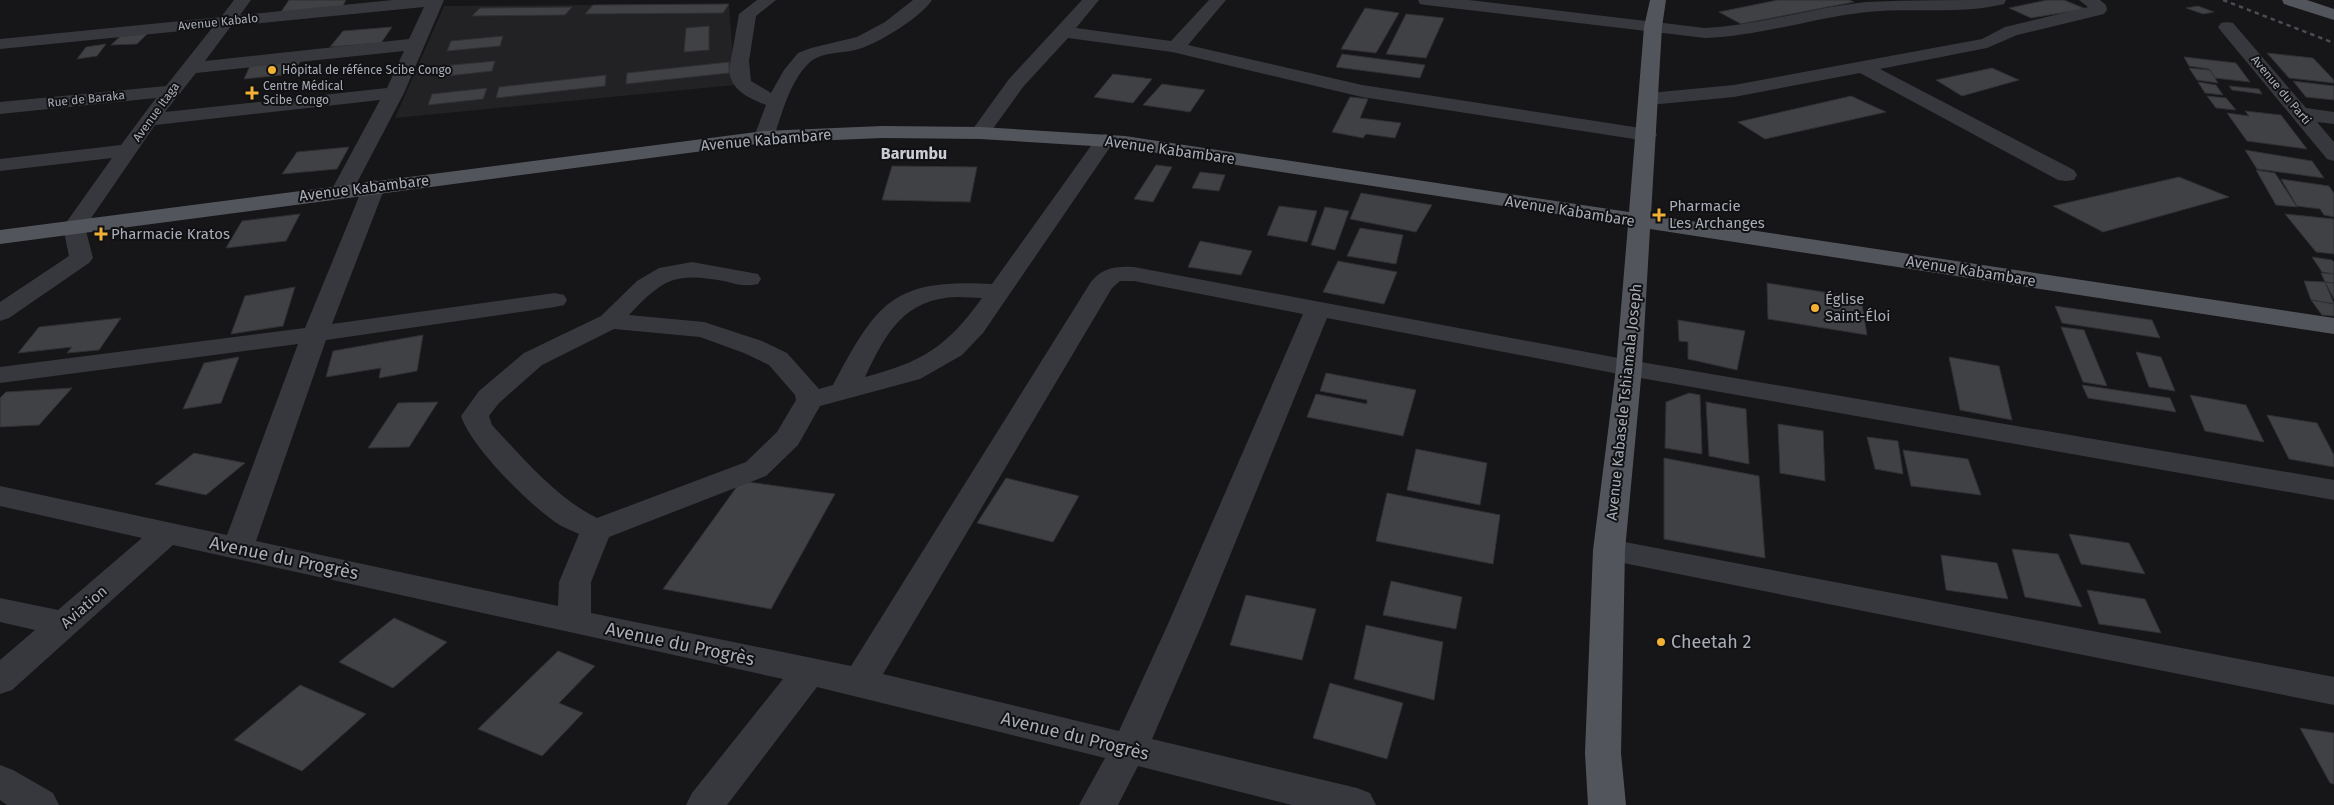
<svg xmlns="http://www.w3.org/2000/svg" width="2334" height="805" viewBox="0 0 2334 805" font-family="'Fira Sans',sans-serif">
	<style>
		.built { fill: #222225 }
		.building { fill: #404145; stroke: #303034 }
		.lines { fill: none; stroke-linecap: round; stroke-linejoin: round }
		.minor { fill: #37383d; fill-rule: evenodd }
		.major { fill: #53555c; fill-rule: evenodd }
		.rail { stroke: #4a4c52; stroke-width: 2.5; stroke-dasharray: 4.5 4; stroke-linecap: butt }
		.poi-dot { fill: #f2b134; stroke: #111113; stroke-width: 2 }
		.labels { text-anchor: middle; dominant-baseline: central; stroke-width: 4; stroke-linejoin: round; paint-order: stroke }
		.far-street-label { font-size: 12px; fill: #a8adb8; stroke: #111113 }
		.far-poi-label { font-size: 12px; fill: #a8adb8; stroke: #111113; text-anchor: start }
		.street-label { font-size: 15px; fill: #a8adb8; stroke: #111113 }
		.poi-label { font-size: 15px; fill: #a8adb8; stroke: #111113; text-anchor: start }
		.far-district-label { font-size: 16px; font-weight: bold; fill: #c9ccd4; stroke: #111113 }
		.near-street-label { font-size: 18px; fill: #a8adb8; stroke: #111113 }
		.near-poi-label { font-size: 18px; fill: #a8adb8; stroke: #111113; text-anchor: start }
	</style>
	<rect width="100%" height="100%" fill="#161618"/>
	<path class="built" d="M729 4 735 85 395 118 444 6Z"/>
	<g class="building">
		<path d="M289 0H346L342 7 281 12Z"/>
		<path d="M1778 0H1849L1854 2 1741 24 1719 12Z"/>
		<path d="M2047 0H2064L2086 9 2031 18 2009 8Z"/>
		<path d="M729 4 723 13 585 14 593 5Z"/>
		<path d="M2198 6 2214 12 2203 14 2186 8Z"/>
		<path d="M572 7 565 15 472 16 480 8Z"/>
		<path d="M1365 8 1399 13 1376 53 1341 49Z"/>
		<path d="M1406 14 1444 18 1426 58 1386 54Z"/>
		<path d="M709 26V50L684 52 686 28Z"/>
		<path d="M392 27 381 43 330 47 343 31Z"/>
		<path d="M150 31 137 44 111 45 124 33Z"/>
		<path d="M503 36 500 46 447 51 451 41Z"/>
		<path d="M106 44 97 56 77 59 86 47Z"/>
		<path d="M2267 53 2313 58 2333 79 2334 83 2289 78Z"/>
		<path d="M1342 54 1425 65 1420 78 1336 67Z"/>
		<path d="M2184 57 2236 63 2250 82 2215 78 2209 69 2189 66Z"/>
		<path d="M302 59 292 74 244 79 250 66Z"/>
		<path d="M495 61 492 71 438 77 442 66Z"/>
		<path d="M729 62V73L626 84 627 73Z"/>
		<path d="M1992 68 2019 80 1962 96 1936 80Z"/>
		<path d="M2189 68 2210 70 2218 83 2197 80Z"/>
		<path d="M1113 74 1152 79 1133 103 1094 97Z"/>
		<path d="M606 75 605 86 496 98 499 87Z"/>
		<path d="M2293 81 2334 86V100L2306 97Z"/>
		<path d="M2198 82 2216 85 2223 95 2205 93Z"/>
		<path d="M1162 84 1205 90 1190 112 1143 105Z"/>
		<path d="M2229 86 2259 89 2262 94 2232 90Z"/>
		<path d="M487 88 483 99 428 105 432 94Z"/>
		<path d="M1851 96 1886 112 1765 139 1738 122Z"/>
		<path d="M2207 96 2226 98 2236 110 2216 108Z"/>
		<path d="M1350 97 1368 99 1360 118 1401 123 1395 138 1366 134 1363 138 1332 132Z"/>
		<path d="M2245 111 2281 115 2307 149 2247 141 2227 113 2249 116Z"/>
		<path d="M349 147 337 169 282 174 297 152Z"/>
		<path d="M2245 150 2312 161 2324 178 2257 169Z"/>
		<path d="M1156 165 1172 167 1153 202 1134 199Z"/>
		<path d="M892 166 977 167 970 202 882 200Z"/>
		<path d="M2256 170 2275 173 2297 207 2276 205Z"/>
		<path d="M1200 172 1225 175 1219 191 1192 188Z"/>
		<path d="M2179 177 2229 197 2103 232 2053 206Z"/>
		<path d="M2281 179 2329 186 2334 193V217L2324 215 2320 209 2297 206Z"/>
		<path d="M1361 193 1432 205 1416 232 1350 219Z"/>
		<path d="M1279 206 1317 211 1307 242 1267 235Z"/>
		<path d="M1325 207 1349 211 1335 250 1311 245Z"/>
		<path d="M300 214 286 241 226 248 242 221Z"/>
		<path d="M2285 214 2334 219V254L2316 252Z"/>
		<path d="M1360 228 1403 235 1396 264 1347 256Z"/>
		<path d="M1200 241 1252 251 1241 275 1188 267Z"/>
		<path d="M2312 257 2332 260 2334 262V274L2322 272Z"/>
		<path d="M1338 261 1397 272 1384 304 1323 292Z"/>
		<path d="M2321 273 2334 274V283L2325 282Z"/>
		<path d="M2304 281 2325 282 2334 304 2311 300Z"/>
		<path d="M2325 282 2334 283V299Z"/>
		<path d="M1767 283 1861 298 1867 335 1768 319Z"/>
		<path d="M295 287 283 326 231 334 245 296Z"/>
		<path d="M2311 300 2334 304V316L2322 315Z"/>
		<path d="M2055 306 2152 320 2160 338 2062 323Z"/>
		<path d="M121 318 99 350 67 353 72 347 18 353 39 327Z"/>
		<path d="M1678 320 1745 331 1737 370 1688 359V342L1679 341Z"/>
		<path d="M2061 327 2084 330 2107 386 2083 382Z"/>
		<path d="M423 335 417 371 379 378 381 368 326 377 333 351Z"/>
		<path d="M2136 352 2161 357 2175 391 2149 387Z"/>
		<path d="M239 357 221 403 183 409 204 363Z"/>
		<path d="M1949 357 1999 366 2012 420 1960 410Z"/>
		<path d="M1326 373 1416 390 1403 436 1307 417 1316 394 1367 404V400L1320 391Z"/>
		<path d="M2082 385 2170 398 2176 412 2088 398Z"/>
		<path d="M72 388 39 425 0 427V398L6 392Z"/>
		<path d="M1689 393 1700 395 1702 454 1665 448 1666 402Z"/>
		<path d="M2190 395 2246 405 2264 442 2205 431Z"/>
		<path d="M438 402 409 447 368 448 398 403Z"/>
		<path d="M1706 402 1746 409 1749 464 1709 456Z"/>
		<path d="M2267 415 2317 423 2334 455V467L2289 459Z"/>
		<path d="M1778 424 1823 431 1825 481 1780 473Z"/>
		<path d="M1867 437 1898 441 1903 474 1875 469Z"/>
		<path d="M1416 449 1487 463 1480 505 1407 490Z"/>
		<path d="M1903 450 1968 459 1981 495 1911 486Z"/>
		<path d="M194 453 245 463 206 495 155 484Z"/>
		<path d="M1664 458 1759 476 1765 558 1664 539Z"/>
		<path d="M1006 478 1079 496 1053 542 977 523Z"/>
		<path d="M741 481 835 494 771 609 663 589Z"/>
		<path d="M1387 493 1500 515 1493 564 1376 541Z"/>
		<path d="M2069 534 2129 543 2145 574 2081 564Z"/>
		<path d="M2012 549 2058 554 2082 607 2025 597Z"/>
		<path d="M1941 555 1997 563 2008 599 1946 590Z"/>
		<path d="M1391 581 1462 597 1456 629 1383 615Z"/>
		<path d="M2087 590 2145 599 2161 633 2099 624Z"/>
		<path d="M1246 595 1316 609 1302 660 1230 645Z"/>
		<path d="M394 618 447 642 393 688 339 662Z"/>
		<path d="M1366 625 1443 642 1434 700 1354 679Z"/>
		<path d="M558 651 595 666 559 703 583 713 542 756 478 729Z"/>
		<path d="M1330 683 1403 703 1387 759 1313 738Z"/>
		<path d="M300 685 366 714 302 771 234 740Z"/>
		<path d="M2300 728 2334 733V784L2330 783Z"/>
	</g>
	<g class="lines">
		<g class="minor">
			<path d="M234 0H251L240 15 393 0H444L404 93 350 196 342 198 334 196 331 191 380 100 155 125 85 227 93 258 89 263 9 318 0 321V302L69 256 63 227 112 158 0 171V159L121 145 156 98 0 114V102L166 86 212 28 0 49V39L221 17ZM424 7 409 39 205 61 231 26ZM404 51 387 88 165 112 196 73Z"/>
			<path d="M757 0H776L756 16 749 61 751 81 771 93 784 70 798 53 811 48 857 37 885 22 913 0H932C921 17 879 43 859 49 843 54 820 51 808 64 790 82 782 113 774 137L771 141 764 143 757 141 754 137 766 105C749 98 731 91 729 70L739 14Z"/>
			<path d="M1082 0H1099L1076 28 1171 41 1209 0H1226L1188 45 1362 85 1647 129 1654 131 1657 135 1654 139 1647 141 1362 97 1172 52 1068 38 1023 87 987 137 980 139 973 137 970 133 1009 79Z"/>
			<path d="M1418 0H1469L1705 28C1759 25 1812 8 1866 2 1912 0 1960 0 2006 0L2004 4C1960 15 1912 7 1867 12 1813 18 1760 36 1705 38L1426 5 1420 4Z"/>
			<path d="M2079 0H2100L2106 5 2107 10 2104 14 2017 35 1987 48 1880 69 2074 170 2077 175 2074 180 2066 181 2058 180 1860 73 1734 97 1649 105 1642 103 1639 99 1642 95 1649 93 1734 85 1982 39 2005 27 2088 7Z"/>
			<path d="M2227 22 2233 23 2306 108 2334 112V124L2317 122 2334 142V161L2327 159 2221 31 2218 27 2221 23Z"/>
			<path d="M1105 134 1112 136 1115 140 983 333 962 355 920 379 820 406 798 445 766 476 609 537 591 582V613L851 666 1089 285C1100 268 1115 266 1134 267L1629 360 2334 480V500L1629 376 1327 318 1202 624 1152 739 1357 788 1370 793 1376 805H1292L1138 766 1118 805H1079L1105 758 817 687 727 805H686L692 793 783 679 173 545 12 690 0 694V660L35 630 0 622V598L58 610 142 538 0 506V486L227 535 298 344 0 383V367L305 328 363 187 366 182 374 180 382 182 385 187 332 324 555 293 564 295 567 300 564 305 555 307 326 340 256 541 558 606 559 582 579 534C571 530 562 527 555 522 528 503 471 447 461 416L479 391 524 353 601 316 637 281 659 268 692 262 758 274 761 279 758 284C746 287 735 284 724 281 674 272 663 279 629 315L704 322 762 341 787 353 819 389 833 385C878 301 893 279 992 284L1098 136ZM1120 281H1134L1303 314 1168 624 1119 731 883 674 1112 288ZM958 297 982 298C947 347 922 362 865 377 886 333 904 298 958 297ZM614 329 700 337 744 353 769 365 795 395 796 400 777 432 746 462 597 518C555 497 524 459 492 425L489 416 499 403 542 365Z"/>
			<path d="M1609 539 2334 677V705L1598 558 1593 550 1598 542Z"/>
			<path d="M0 765 13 770 53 793 59 805H7L0 800Z"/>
		</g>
		<g class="major">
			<path d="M1650 0H1666L1662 27 1651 215 2334 318V334L1650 229 1642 368 1625 550 1621 753 1626 805H1588L1585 753 1593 550 1616 368 1628 225 1125 148 980 139 882 138 764 143 0 244V230L764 131 882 126 980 127 1125 136 1629 212 1644 27Z"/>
			<path d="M2282 0H2307L2334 9V20L2284 4Z"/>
		</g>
		<path class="rail" d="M2223 0 2334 43"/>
	</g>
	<g class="poi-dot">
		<circle cx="272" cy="70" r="5"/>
		<path d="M249.5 85.5h5v5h5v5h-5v5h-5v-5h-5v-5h5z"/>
		<path d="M1656.5 207.5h5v5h5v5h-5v5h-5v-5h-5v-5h5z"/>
		<path d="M98.5 226.5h5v5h5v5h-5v5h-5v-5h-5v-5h5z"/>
		<circle cx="1815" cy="308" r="5"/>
		<circle cx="1661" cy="642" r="5"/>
	</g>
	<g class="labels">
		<g class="far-street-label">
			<text transform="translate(218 22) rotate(-6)">Avenue Kabalo</text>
			<text transform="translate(2281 90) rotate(50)">Avenue du Parti</text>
			<text transform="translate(86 99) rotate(-6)">Rue de Baraka</text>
			<text transform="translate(156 112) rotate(-54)">Avenue Itaga</text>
		</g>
		<g class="far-poi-label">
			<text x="282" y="70">Hôpital de réfénce Scibe Congo</text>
			<text x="263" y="86">Centre Médical<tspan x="263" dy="14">Scibe Congo</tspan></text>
		</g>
		<g class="street-label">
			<text transform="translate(766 140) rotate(-5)">Avenue Kabambare</text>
			<text transform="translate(1170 150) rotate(8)">Avenue Kabambare</text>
			<text transform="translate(364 188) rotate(-7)">Avenue Kabambare</text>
			<text transform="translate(1570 211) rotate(9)">Avenue Kabambare</text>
			<text transform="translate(1971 271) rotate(9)">Avenue Kabambare</text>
			<text transform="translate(1624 402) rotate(-84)">Avenue Kabasele Tshiamala Joseph</text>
			<text transform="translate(84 607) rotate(-41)">Aviation</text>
		</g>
		<g class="poi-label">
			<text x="1669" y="206">Pharmacie<tspan x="1669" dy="17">Les Archanges</tspan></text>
			<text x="111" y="234">Pharmacie Kratos</text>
			<text x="1825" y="299">Église<tspan x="1825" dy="17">Saint-Éloi</tspan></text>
		</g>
		<g class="far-district-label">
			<text x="914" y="153">Barumbu</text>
		</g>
		<g class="near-street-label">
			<text transform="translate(284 558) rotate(12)">Avenue du Progrès</text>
			<text transform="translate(680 644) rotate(12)">Avenue du Progrès</text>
			<text transform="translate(1075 736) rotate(14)">Avenue du Progrès</text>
		</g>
		<g class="near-poi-label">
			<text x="1671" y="642">Cheetah 2</text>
		</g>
	</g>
</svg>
